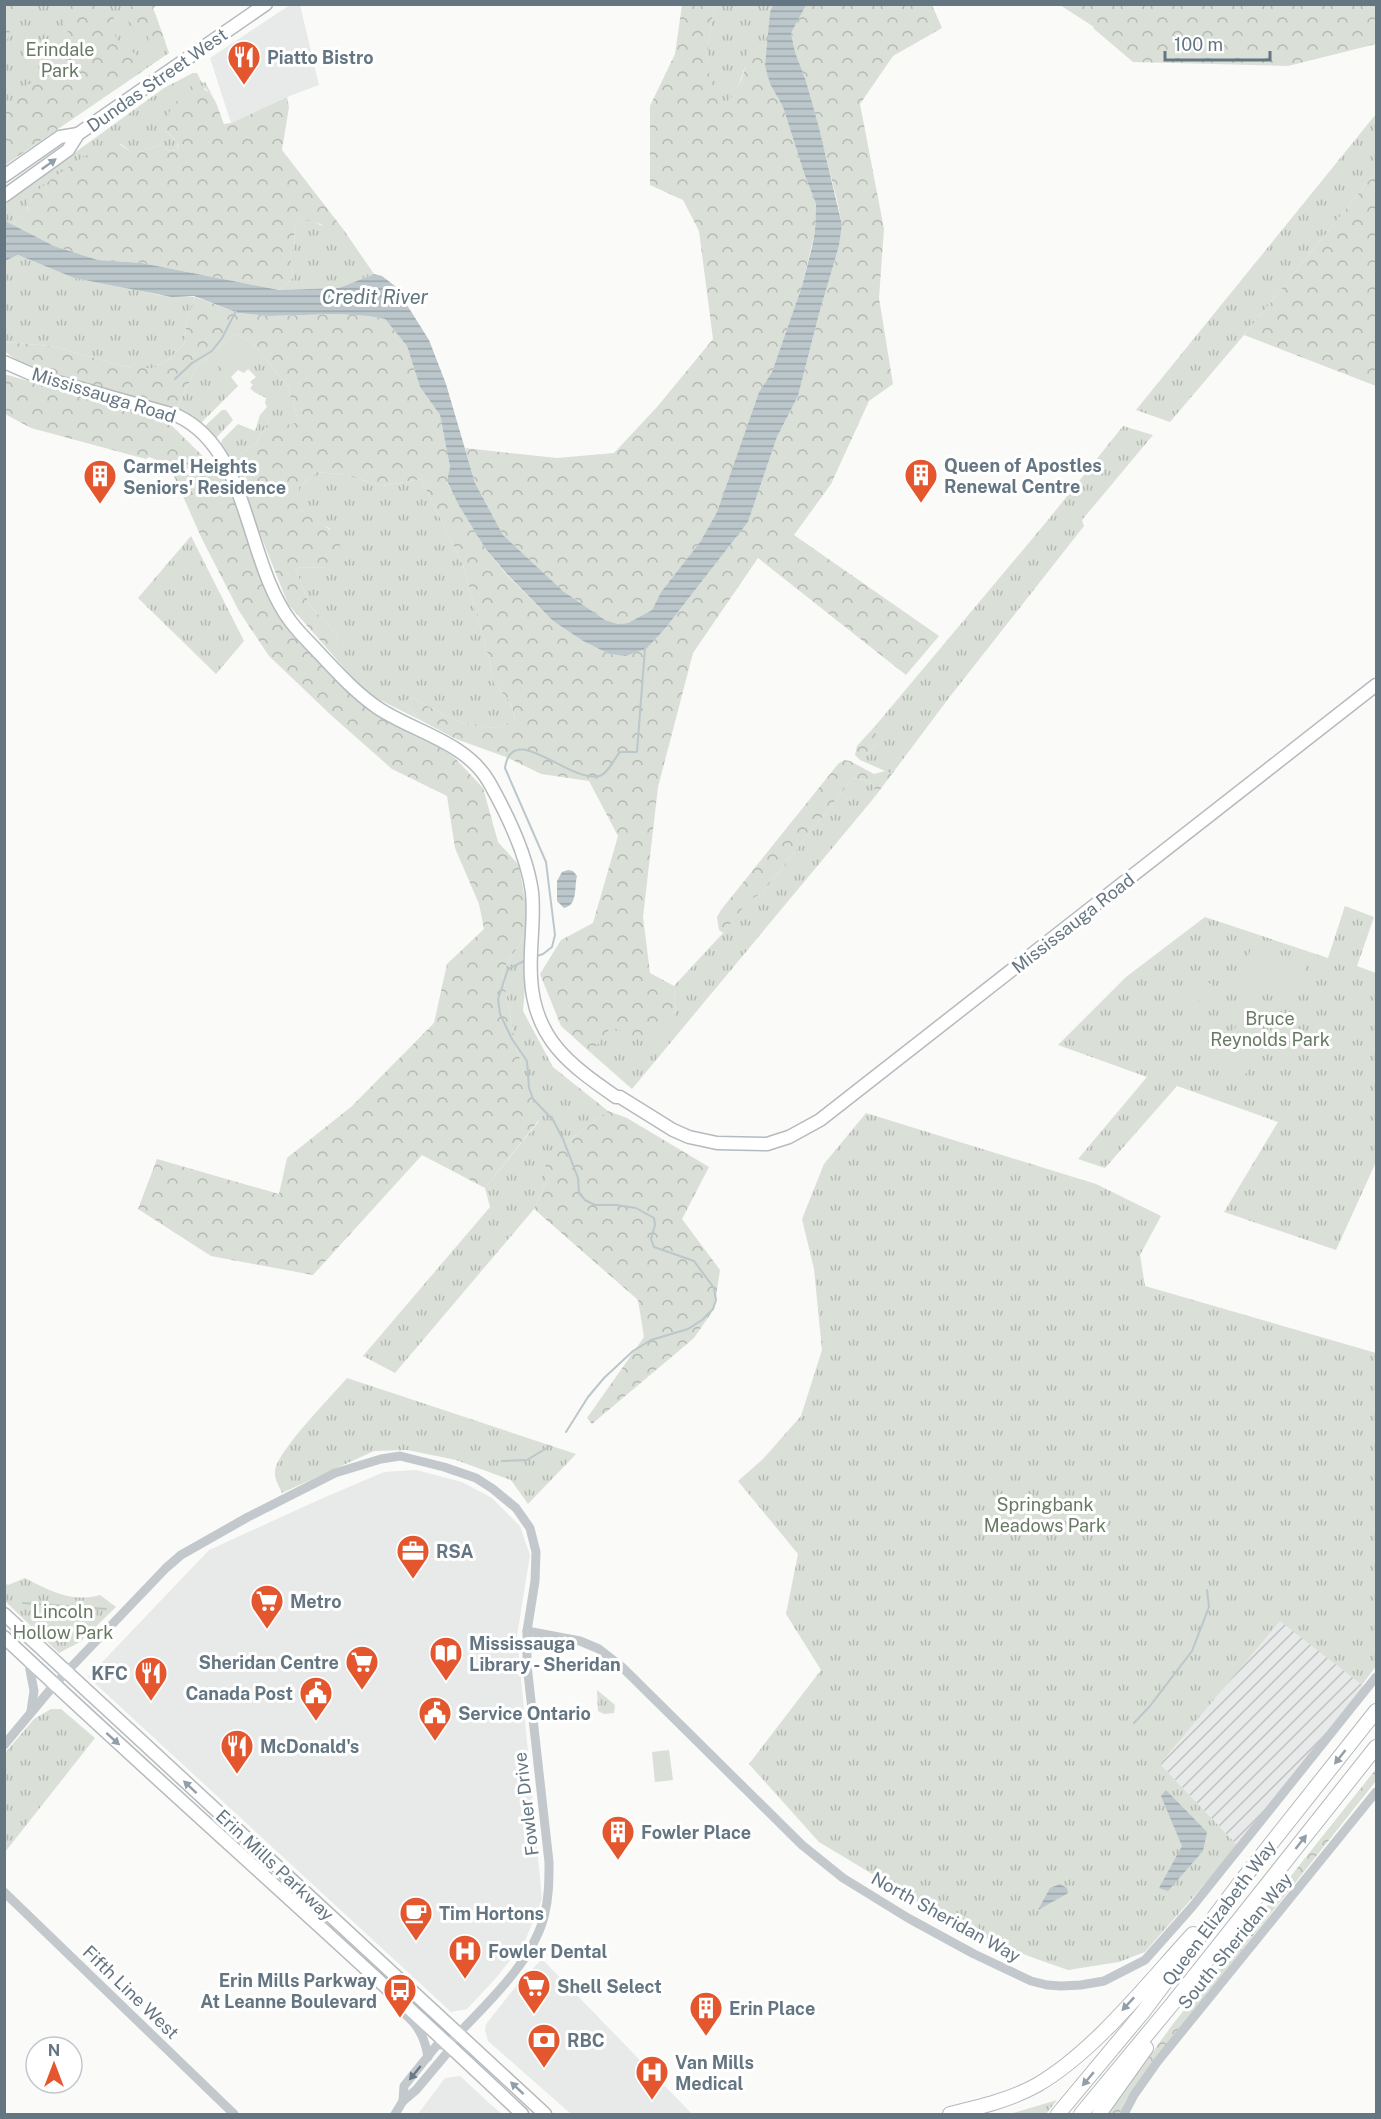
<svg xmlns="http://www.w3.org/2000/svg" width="1381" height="2119" viewBox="0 0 1381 2119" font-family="'Public Sans',sans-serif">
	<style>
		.built { fill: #e8e9e9 }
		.industrial { fill: url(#industrial-furrows) }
		.grass { fill: url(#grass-tufts) }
		.forest { fill: url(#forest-crowns) }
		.pitch { fill: #dadfd7 }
		.water { fill: url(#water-rules) }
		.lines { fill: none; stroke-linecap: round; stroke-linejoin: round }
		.stream { stroke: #bbc7cb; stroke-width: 2 }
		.major-casing { stroke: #b5babe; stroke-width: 15 }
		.highway-casing { stroke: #b4b9bd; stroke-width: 16 }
		.minor { stroke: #c3c8cc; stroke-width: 9 }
		.major { stroke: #fff; stroke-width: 12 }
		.highway { stroke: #fff; stroke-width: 14 }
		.oneway { fill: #939fa8 }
		.oneway2 { fill: #6a7a87 }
		.labels { text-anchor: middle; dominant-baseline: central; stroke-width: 6; stroke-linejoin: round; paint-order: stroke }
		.park-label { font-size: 18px; fill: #687a64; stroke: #fff }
		.poi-label { font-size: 18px; font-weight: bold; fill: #657683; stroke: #fff; text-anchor: start }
		.street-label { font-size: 18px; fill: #657683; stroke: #fff }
		.water-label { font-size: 20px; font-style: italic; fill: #60757c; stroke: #fff }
	</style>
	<defs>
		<pattern id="industrial-furrows" width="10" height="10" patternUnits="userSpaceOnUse" patternTransform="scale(1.5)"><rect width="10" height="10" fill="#e8e9e9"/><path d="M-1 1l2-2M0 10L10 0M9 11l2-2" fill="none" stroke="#c0c1c2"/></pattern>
		<pattern id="grass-tufts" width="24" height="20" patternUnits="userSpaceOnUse" patternTransform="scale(1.5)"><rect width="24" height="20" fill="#dadfd7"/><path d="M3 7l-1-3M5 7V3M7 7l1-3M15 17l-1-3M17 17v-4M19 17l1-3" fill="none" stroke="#b4b9b4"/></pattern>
		<pattern id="forest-crowns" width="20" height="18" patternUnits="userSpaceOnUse" patternTransform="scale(1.5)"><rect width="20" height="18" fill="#dadfd7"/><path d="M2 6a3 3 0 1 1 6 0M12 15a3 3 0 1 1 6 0" fill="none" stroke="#b4b9b4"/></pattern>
		<pattern id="water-rules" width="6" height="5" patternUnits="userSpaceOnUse" patternTransform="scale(1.5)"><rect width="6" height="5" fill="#bbc7cb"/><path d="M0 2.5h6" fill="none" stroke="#9ca6aa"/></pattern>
	</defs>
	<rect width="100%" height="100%" fill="#fafaf8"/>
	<g class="built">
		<path d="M290 5H300L319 85 287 97 231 123 210 58Z"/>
		<path d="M416 1470 462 1482 492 1498 520 1526 530 1555 517 1636 542 1899 525 1941 496 1978 467 2009 451 2012 88 1677 209 1550 323 1498 384 1472Z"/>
		<path d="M542 1959 692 2114H571L488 2041 485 2030 486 2024 517 1985Z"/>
		<path d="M460 2076 489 2103 502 2114H418L445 2078Z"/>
	</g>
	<path class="industrial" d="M1280 1620 1362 1685 1368 1687 1238 1846 1160 1764Z"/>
	<g class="grass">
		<path d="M5 5H152L169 53 5 165Z"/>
		<path d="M715 5H773L770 12 768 46 760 45 748 59 736 92 725 105C697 75 709 41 715 5Z"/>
		<path d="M193 73H197L202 83 205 82 213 97 205 88 165 130 177 142 178 150 170 151 160 145 139 152H131L121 144 27 207 31 217 17 218 12 226 5 221 4 204 164 88Z"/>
		<path d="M1376 114V172L1244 335 1170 422 1136 410Z"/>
		<path d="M308 218 320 225 343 229 374 274 339 288 279 290 294 277 291 269V252L295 245 294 229 300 220Z"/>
		<path d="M18 255 74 278 120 286 158 295 195 297 187 321 184 344 169 359 154 368H131L51 346 5 342V261Z"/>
		<path d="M234 334 251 341 288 387 298 420 291 427 269 421 256 443 231 461 221 443 222 440 238 424 255 431 260 415 267 407 265 403 266 398 254 392 250 388 253 385 250 382 256 377 248 369 244 373 238 370 231 377 238 386 201 423 176 410 197 366Z"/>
		<path d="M222 410H226L233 420 216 438 205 426Z"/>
		<path d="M1123 426 1153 435 1082 520 1084 526 948 699 892 774 860 760 876 744V725L1048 520Z"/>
		<path d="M317 472 346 475 383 486 421 479 463 565 488 655 494 683 511 703 515 720C509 722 503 726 497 727 467 730 437 711 411 697L403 704 422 721 378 699 355 681 325 646 336 645 338 636 310 606 295 568 328 567 330 529 299 509V487Z"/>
		<path d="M191 536 244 641 216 674 138 598Z"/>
		<path d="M853 778 869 781 875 787 873 799 632 1089 591 1053 611 1026 676 1014 674 986 723 933 749 899 762 893Z"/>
		<path d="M1345 906 1374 917 1357 966 1376 973V1162L1336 1250 1224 1212 1278 1122 1177 1086 1105 1168 1078 1159 1147 1077 1058 1045 1126 977 1205 917 1328 958Z"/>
		<path d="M530 928 523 1011 553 1067 608 1111 571 1139 546 1154V1183L534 1209 395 1373 363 1356 490 1207 485 1188 539 1121 516 1047 502 971Z"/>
		<path d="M866 1113 1096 1184 1161 1216 1140 1255 1145 1286 1376 1353V1666L1362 1685 1280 1621 1160 1764 1238 1846 1145 1952 1119 1962 1068 1970 1031 1957 967 1931 819 1842 749 1764 821 1670 786 1614 798 1554 738 1481 763 1459 801 1416 822 1350 814 1269 802 1219 824 1164Z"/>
		<path d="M347 1378 576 1454 528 1504 511 1480 456 1460 407 1450 374 1451 282 1493C279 1486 274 1479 275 1471 278 1450 331 1397 347 1378Z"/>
		<path d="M25 1578C50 1591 72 1603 100 1595L116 1607 80 1642 59 1653 5 1601V1583L8 1585Z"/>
		<path d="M597 1690 615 1705 614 1713 604 1714 598 1711Z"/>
		<path d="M51 1709H61L95 1738 5 1852V1753L34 1719Z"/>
		<path d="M1057 2100 1046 2114H1010Z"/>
	</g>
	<g class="forest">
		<path d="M5 4 18 5 5 47 4 5Z"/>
		<path d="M806 4 932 5 942 28 893 56 860 104 884 229 879 298 893 384 869 401 831 484 794 535 939 636 906 675 758 558 693 653 658 787 643 917 650 973 674 986 676 1014 648 1042 611 1027 591 1053 561 1026 540 974 561 940 593 923 618 836 589 781 541 774 506 757 456 739 422 721 402 703 411 697C437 711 467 730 497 727 503 726 509 722 515 719L511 703 494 683 488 655 463 565 421 479 383 486 346 475 317 472 299 487V509C323 524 342 532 344 563L328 567 295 568 310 606 338 636 336 646H325L288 604 231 461 256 443 269 421 282 420 291 426 298 420 288 387 251 341 234 334 197 366 176 410C141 400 24 373 5 351L4 342 51 346 131 368H154L169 359 184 344 187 321 195 297 238 313 268 316 337 314 368 316 385 319 407 346 420 387 440 415 450 467 447 482 458 504 485 548 506 574 553 621 583 641 609 654 626 656 646 649 664 630 748 522 777 437 798 396 819 314 839 246 842 225 837 200 806 81 795 52 791 33Z"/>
		<path d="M69 5H93L114 14C109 53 134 42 147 68L5 165V111L27 85 61 68 75 44 63 23 70 9Z"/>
		<path d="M131 5H158L153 8 165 41 157 46H149L148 37 129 22 128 16Z"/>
		<path d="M682 5H715C709 39 698 76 725 104 739 91 747 69 748 49L760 45 768 46 765 66 770 84 783 107 804 173 816 204 815 231 802 286 772 372 759 392 717 512 700 542 661 592 652 610 628 623 618 624 605 620 563 591 503 535 475 483 465 448 557 458 614 453 657 407 713 339 699 231 683 200 650 185V106L675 54Z"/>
		<path d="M1060 5H1376V44L1288 66 1133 62 1093 28 1094 27Z"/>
		<path d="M192 85C216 90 216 104 224 124L231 123 287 97 289 107 282 150 343 229C327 231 315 218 300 220L294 229 295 245 291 252V269L294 277 279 290 142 263 98 260 54 246 12 226 17 218 30 216 26 201 30 196C57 176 85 150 118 143L131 152H139L160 145 170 151 178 150C180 142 171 136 165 130 165 110 179 98 192 85Z"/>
		<path d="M1376 172V386L1244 335Z"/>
		<path d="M4 374 166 420 215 468 233 490 261 580 292 630 315 656 421 735 454 757 483 788 498 842 519 865 530 928 502 971 516 1047 539 1120 485 1188 422 1155 313 1275 211 1256 138 1209 157 1159 279 1194 287 1158 352 1106 434 1023 447 964 484 929 479 904 455 848 447 796 392 769 332 716 269 656 239 611 202 539 169 465 149 457 146 459 31 428 5 414Z"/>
		<path d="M876 725V744L860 760 855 755 857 746Z"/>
		<path d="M844 760 850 761 874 774 885 771 892 774 873 799 875 787 869 781 853 778 762 893 749 900 723 933 719 930 717 917 721 910 838 764Z"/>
		<path d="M608 1111 627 1118 709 1167 682 1219 720 1270 714 1309 694 1338 592 1424 587 1418 644 1337 638 1300 534 1209 546 1183 545 1154 571 1139Z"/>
		<path d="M1376 1769V1781L1149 2067 1126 2100 1119 2114H1109L1110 2110 1173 2024Z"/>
	</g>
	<g class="pitch">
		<path d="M239 338 251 351 226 374 215 362Z"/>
		<path d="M1251 948 1307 965 1295 1002 1239 984Z"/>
		<path d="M1203 978 1212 985 1196 1004 1187 997Z"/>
		<path d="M1214 987 1223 994 1207 1013 1199 1006Z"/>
		<path d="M1246 1015 1274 1039 1238 1083 1209 1059Z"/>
		<path d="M669 1750 673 1780 655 1782 652 1752Z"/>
	</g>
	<g class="water">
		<path d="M773 5H806L791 33 795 52 806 81 819 128 842 225 839 246 819 314 798 396 777 437 748 522 664 630 646 649 626 656 609 654 583 641 553 621 506 573 485 548 458 504 447 481 450 467 440 415 420 387 407 346 385 319 368 316 337 314 268 316 238 313 194 296 172 297 74 278 18 255 5 261V221L54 246 98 260 142 263 279 290 339 288 374 274 382 276 395 286 429 340 446 384 475 483 503 535 563 591 605 620 618 624 628 623 652 610 661 592 700 542 717 512 759 392 772 372 802 286 812 247 815 231 816 204 804 173 783 107 770 84 765 66 770 12Z"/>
		<path d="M568 870 573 871 577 876C574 888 578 905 564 908L557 901V881L562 872Z"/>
		<path d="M1166 1790 1207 1832 1203 1851 1168 1891 1159 1888 1182 1846 1161 1796Z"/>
		<path d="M1060 1884 1067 1888 1068 1893 1038 1910 1050 1888Z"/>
	</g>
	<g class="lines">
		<g class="stream">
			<path d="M175 379 192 363 212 351 222 338 236 311"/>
			<path d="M534 957 543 954 552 947 555 935 546 862 505 768C512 719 568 783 599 776 607 775 614 759 620 752H637L645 648"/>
			<path d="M526 960 508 969 498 999 500 1014 512 1039 527 1061 529 1088 533 1099 553 1120 563 1139 578 1178 579 1193 585 1200 595 1205H616L636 1208 654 1218 655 1225 651 1239 654 1247 694 1261 714 1288 716 1300 713 1309 702 1320 688 1329 651 1340 633 1351 604 1378 588 1397 566 1432"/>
			<path d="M502 1461 527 1460 550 1446"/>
			<path d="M23 1603 106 1609"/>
			<path d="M1134 1723 1150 1706 1192 1651 1209 1607 1207 1590"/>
		</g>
		<g class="major-casing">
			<g id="major">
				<path d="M4 176 60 137 78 134"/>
				<path d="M4 196 68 150 78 134 266 4"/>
				<path d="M4 362 36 376 178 416C250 450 245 562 291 622 300 634 311 644 321 655 339 674 356 693 378 708 414 732 466 742 489 782 507 814 527 855 532 892 535 920 529 949 531 978 534 1039 570 1065 616 1097H620L673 1130 689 1137 717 1143 767 1144 789 1137 820 1120 1376 685"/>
				<path d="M4 1614 545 2114"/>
				<path d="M4 1637C175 1798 352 1952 522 2114"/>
			</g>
		</g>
		<g class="highway-casing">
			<g id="highway">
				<path d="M950 2114C980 2107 1010 2100 1037 2085 1094 2052 1148 1983 1193 1934"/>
				<path d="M1058 2114 1143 2012 1239 1884 1376 1711"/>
				<path d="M1081 2114 1173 2003 1376 1747"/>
				<path d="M1099 2114 1146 2048"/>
			</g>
		</g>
		<g class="minor">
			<path d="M527 1631 580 1641 599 1649 622 1667 802 1845 843 1878 908 1918 974 1954 1031 1981 1047 1985 1061 1986 1081 1985 1104 1981 1145 1960 1192 1907 1376 1677"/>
			<path d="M28 1659 34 1691 31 1711"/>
			<path d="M4 1745 55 1684 166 1568 181 1555 248 1517 335 1473 381 1459 400 1456 444 1467 476 1478 493 1489 516 1508 530 1528 536 1552 535 1581 527 1631V1665L549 1862C549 1881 549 1898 544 1917 530 1967 482 2007 448 2045"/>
			<path d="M4 1892 234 2114"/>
			<path d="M393 1995C396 2008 404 2012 413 2022 421 2031 426 2044 428 2057"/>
			<path d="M403 2101 404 2086 437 2045H448"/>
			<path d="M395 2114 403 2101 416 2090 447 2053 448 2045"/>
			<path d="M1124 2114 1134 2095 1158 2061 1376 1792"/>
		</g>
		<use href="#major" class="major"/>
		<use href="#highway" class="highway"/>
	</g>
	<defs><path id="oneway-solid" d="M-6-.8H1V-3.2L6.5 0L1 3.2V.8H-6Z" transform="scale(1.5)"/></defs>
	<g class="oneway">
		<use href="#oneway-solid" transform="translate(49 164) rotate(-36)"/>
		<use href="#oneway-solid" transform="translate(113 1739) rotate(42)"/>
		<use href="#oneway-solid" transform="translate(1340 1757) rotate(128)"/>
		<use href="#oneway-solid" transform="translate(190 1787) rotate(-137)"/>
		<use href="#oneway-solid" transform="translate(1301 1842) rotate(-52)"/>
		<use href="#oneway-solid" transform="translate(1128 2004) rotate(133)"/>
		<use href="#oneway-solid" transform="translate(1088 2079) rotate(130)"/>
		<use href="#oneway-solid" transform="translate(517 2088) rotate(-137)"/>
	</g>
	<use class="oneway2" href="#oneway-solid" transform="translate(415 2073) rotate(129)"/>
	<defs>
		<g id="restaurant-pin" transform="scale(1.725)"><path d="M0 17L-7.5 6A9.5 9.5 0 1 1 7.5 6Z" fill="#e4572e" stroke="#fff"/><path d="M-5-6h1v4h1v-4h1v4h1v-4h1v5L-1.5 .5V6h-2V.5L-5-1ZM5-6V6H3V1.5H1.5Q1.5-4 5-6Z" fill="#fff"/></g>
		<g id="building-pin" transform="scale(1.725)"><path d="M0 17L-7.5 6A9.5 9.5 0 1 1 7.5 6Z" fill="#e4572e" stroke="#fff"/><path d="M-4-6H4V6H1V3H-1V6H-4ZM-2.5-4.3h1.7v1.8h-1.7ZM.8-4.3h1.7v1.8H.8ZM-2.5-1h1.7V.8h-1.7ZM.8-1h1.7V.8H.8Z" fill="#fff"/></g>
		<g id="office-pin" transform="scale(1.725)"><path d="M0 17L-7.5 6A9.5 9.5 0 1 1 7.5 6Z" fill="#e4572e" stroke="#fff"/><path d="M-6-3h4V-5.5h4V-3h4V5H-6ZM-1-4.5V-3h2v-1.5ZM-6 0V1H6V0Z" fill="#fff"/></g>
		<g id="supermarket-pin" transform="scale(1.725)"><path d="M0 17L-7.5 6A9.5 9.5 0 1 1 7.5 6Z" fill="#e4572e" stroke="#fff"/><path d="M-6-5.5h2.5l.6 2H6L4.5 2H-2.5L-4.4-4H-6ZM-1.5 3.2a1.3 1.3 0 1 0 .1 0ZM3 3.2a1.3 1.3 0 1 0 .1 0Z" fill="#fff"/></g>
		<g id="library-pin" transform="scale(1.725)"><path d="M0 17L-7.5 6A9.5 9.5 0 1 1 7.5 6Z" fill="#e4572e" stroke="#fff"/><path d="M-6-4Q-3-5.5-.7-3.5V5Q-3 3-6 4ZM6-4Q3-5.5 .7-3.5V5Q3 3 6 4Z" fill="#fff"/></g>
		<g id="civic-pin" transform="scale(1.725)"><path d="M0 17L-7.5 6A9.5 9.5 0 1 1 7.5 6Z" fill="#e4572e" stroke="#fff"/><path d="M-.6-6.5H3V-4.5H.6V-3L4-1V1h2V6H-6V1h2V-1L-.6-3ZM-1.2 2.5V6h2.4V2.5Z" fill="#fff"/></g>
		<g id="cafe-pin" transform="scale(1.725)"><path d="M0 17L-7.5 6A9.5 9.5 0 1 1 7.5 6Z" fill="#e4572e" stroke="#fff"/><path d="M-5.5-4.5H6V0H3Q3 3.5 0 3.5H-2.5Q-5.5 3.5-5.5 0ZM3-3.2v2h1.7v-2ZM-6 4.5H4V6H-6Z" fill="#fff"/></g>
		<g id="hospital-pin" transform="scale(1.725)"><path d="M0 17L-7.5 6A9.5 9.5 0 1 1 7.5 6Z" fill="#e4572e" stroke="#fff"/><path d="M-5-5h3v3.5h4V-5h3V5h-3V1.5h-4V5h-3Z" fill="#fff"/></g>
		<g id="bus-pin" transform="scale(1.725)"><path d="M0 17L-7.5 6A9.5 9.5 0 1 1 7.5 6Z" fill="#e4572e" stroke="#fff"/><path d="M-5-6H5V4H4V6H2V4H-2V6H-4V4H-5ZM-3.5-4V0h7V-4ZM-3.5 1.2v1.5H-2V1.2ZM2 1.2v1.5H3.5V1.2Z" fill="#fff"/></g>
		<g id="bank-pin" transform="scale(1.725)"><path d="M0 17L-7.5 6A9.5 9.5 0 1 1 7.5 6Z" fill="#e4572e" stroke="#fff"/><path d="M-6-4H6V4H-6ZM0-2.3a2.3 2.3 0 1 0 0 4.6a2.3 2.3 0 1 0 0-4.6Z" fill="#fff"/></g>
	</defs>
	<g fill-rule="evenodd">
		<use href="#restaurant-pin" x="244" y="57"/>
		<use href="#building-pin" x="921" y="475"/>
		<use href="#building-pin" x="100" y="476"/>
		<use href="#office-pin" x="413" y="1551"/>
		<use href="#supermarket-pin" x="267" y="1601"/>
		<use href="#library-pin" x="446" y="1653"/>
		<use href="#supermarket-pin" x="362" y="1662"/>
		<use href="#restaurant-pin" x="151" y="1673"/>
		<use href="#civic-pin" x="316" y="1693"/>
		<use href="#civic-pin" x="435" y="1713"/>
		<use href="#restaurant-pin" x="237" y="1746"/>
		<use href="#building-pin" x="618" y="1832"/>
		<use href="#cafe-pin" x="416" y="1913"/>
		<use href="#hospital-pin" x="465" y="1951"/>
		<use href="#supermarket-pin" x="534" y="1986"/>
		<use href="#bus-pin" x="400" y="1990"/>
		<use href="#building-pin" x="706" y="2008"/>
		<use href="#bank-pin" x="544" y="2040"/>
		<use href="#hospital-pin" x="652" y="2072"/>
	</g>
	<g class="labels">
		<g class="park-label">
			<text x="60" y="49">Erindale<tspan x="60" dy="21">Park</tspan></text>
			<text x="1270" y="1018">Bruce<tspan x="1270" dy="21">Reynolds Park</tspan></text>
			<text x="1045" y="1504">Springbank<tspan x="1045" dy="21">Meadows Park</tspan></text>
			<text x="63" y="1611">Lincoln<tspan x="63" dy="21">Hollow Park</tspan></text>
		</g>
		<g class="poi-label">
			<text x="267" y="57">Piatto Bistro</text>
			<text x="944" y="465">Queen of Apostles<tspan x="944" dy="21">Renewal Centre</tspan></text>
			<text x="123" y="466">Carmel Heights<tspan x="123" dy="21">Seniors' Residence</tspan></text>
			<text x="436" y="1551">RSA</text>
			<text x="290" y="1601">Metro</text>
			<text x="469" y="1643">Mississauga<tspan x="469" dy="21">Library - Sheridan</tspan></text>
			<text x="339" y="1662" text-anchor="end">Sheridan Centre</text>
			<text x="128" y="1673" text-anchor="end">KFC</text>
			<text x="293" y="1693" text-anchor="end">Canada Post</text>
			<text x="458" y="1713">Service Ontario</text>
			<text x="260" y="1746">McDonald's</text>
			<text x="641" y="1832">Fowler Place</text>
			<text x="439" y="1913">Tim Hortons</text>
			<text x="488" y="1951">Fowler Dental</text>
			<text x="377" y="1980" text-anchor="end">Erin Mills Parkway<tspan x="377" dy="21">At Leanne Boulevard</tspan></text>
			<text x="557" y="1986">Shell Select</text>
			<text x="729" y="2008">Erin Place</text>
			<text x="567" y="2040">RBC</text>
			<text x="675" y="2062">Van Mills<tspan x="675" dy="21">Medical</tspan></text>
		</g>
		<g class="street-label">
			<text transform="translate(157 80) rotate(-35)">Dundas Street West</text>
			<text transform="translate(104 395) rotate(17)">Mississauga Road</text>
			<text transform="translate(1073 923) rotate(-38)">Mississauga Road</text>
			<text transform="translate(526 1804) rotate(-97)">Fowler Drive</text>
			<text transform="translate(275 1865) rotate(43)">Erin Mills Parkway</text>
			<text transform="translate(1219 1913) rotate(-53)">Queen Elizabeth Way</text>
			<text transform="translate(946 1917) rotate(29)">North Sheridan Way</text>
			<text transform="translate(1235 1941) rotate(-51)">South Sheridan Way</text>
			<text transform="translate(131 1992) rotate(44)">Fifth Line West</text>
		</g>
		<g class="water-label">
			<text x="375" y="297">Credit River</text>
		</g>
	</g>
	<rect width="1381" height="2119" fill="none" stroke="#657683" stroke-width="12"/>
	<g transform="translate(54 2065)"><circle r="28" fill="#ffffff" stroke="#c1c8cd" stroke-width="1.5"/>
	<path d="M0-4.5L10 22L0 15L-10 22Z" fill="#e4572e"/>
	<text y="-9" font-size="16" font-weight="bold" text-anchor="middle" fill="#657683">N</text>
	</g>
	<path d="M1165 51v9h105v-9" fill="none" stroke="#657683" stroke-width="3"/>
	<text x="1174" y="51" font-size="18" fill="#657683" stroke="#ffffff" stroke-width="4.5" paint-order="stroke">100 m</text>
</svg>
